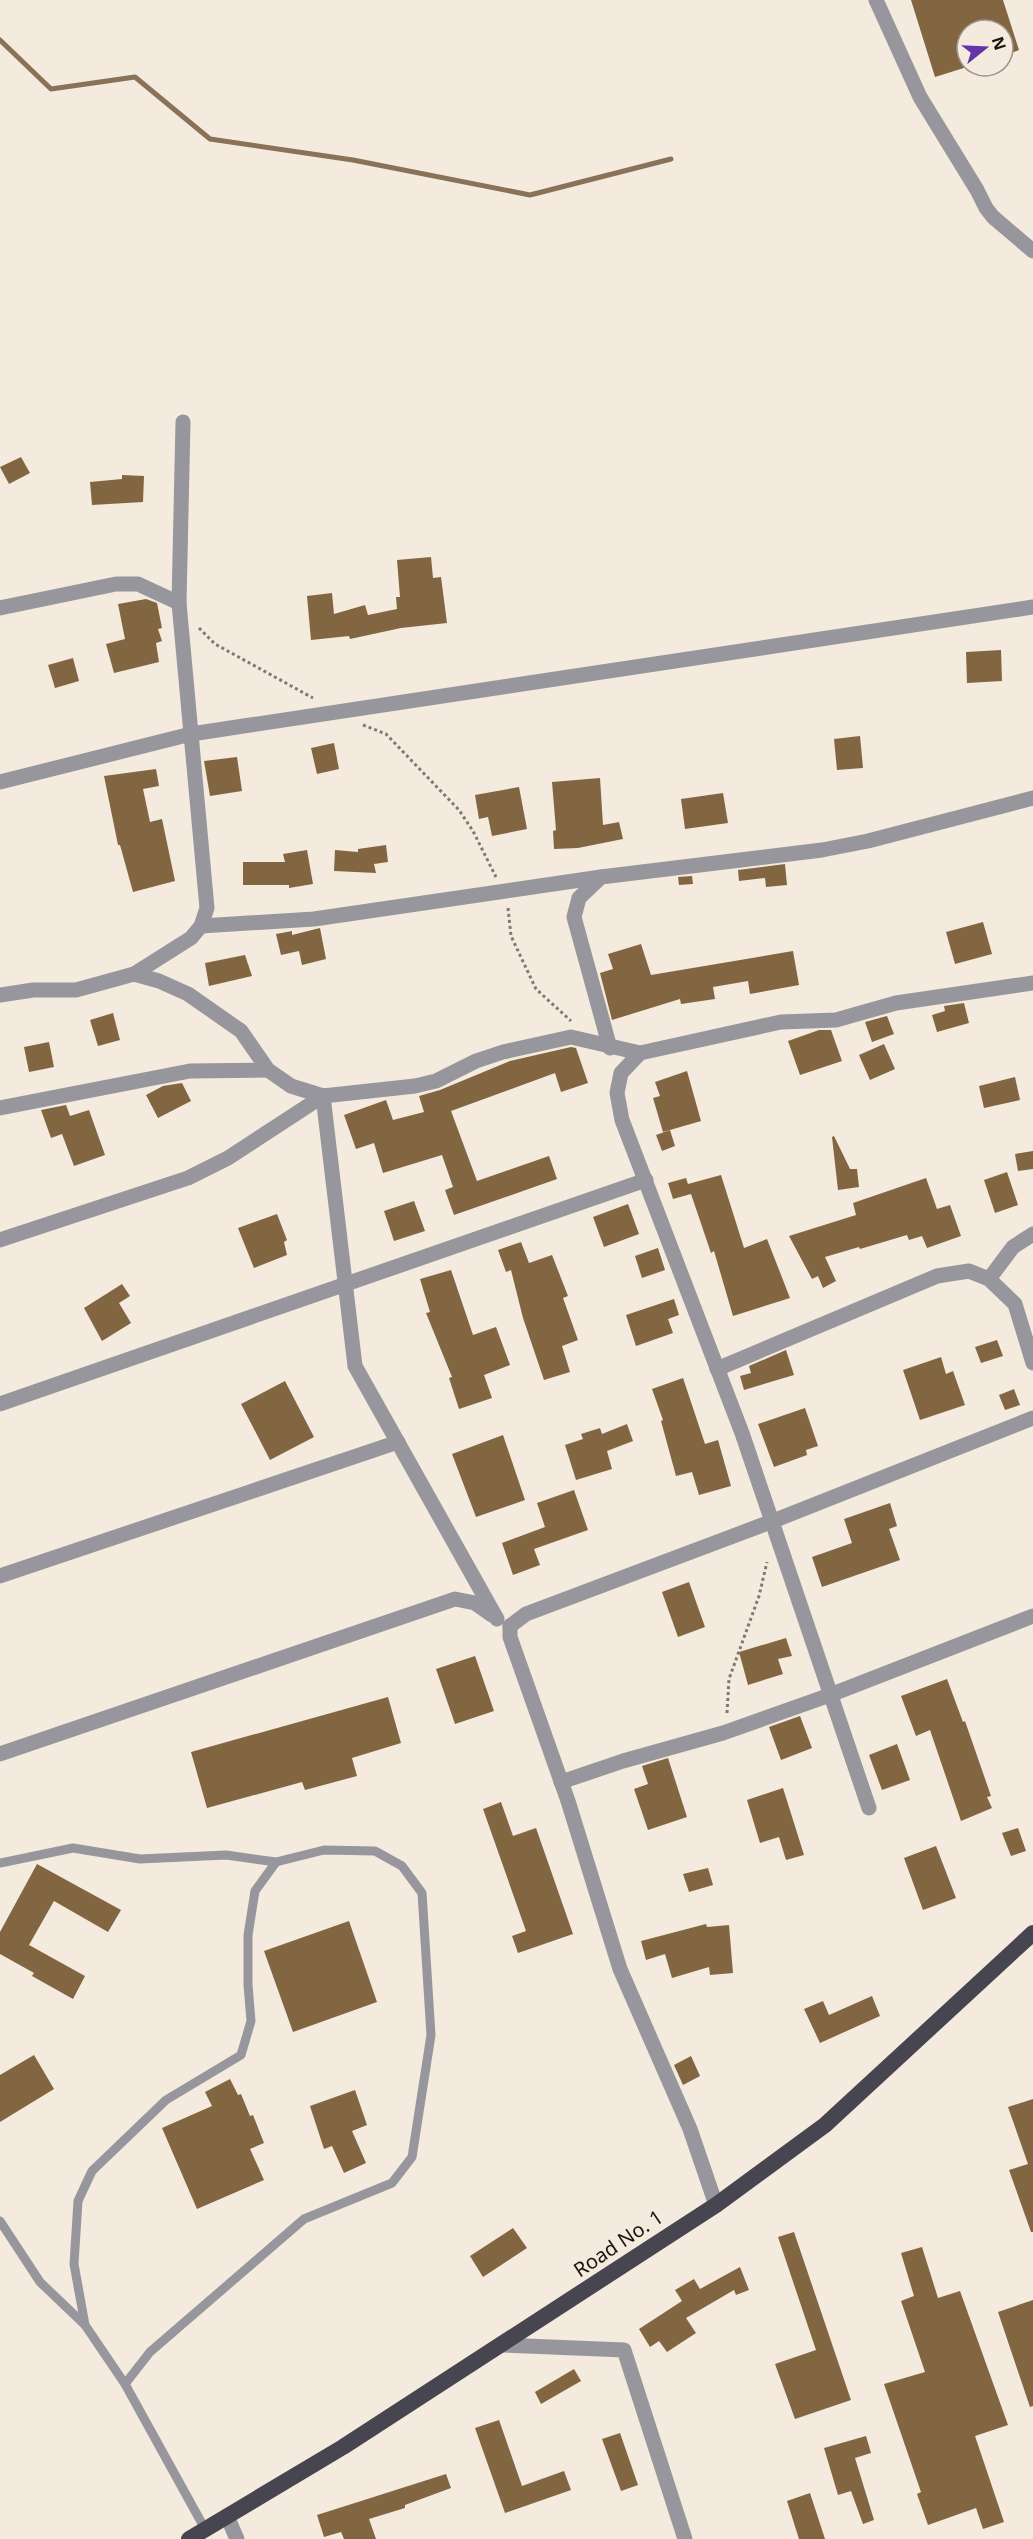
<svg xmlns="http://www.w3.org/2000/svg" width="1033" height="2539" viewBox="0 0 1033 2539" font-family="'Noto Sans',sans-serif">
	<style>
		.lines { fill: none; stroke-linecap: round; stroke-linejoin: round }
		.stream { stroke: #897257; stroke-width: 5 }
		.building { fill: #826642 }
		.path { stroke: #807972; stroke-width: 3; stroke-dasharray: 3 3; stroke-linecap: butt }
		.service { stroke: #97969c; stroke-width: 9 }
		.minor { stroke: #97969c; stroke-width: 15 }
		.tertiary { stroke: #97969c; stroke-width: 15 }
		.trunk { stroke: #47454f; stroke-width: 16 }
		.labels { text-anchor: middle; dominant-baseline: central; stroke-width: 5; stroke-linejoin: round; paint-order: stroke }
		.street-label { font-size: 20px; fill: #191612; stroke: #f4eade }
	</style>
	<rect width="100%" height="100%" fill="#f4eade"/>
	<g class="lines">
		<path class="stream" d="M0 40 51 89 135 77 210 139 353 160 530 195 671 159"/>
	</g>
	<g class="building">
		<path d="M911 0H1003L1019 50 1003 56V30H967V67L935 77Z"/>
		<path d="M21 457 30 473 9 484 0 467Z"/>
		<path d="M122 475 144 476 143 502 92 505 90 482 122 479Z"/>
		<path d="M431 557 433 578 441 577 447 623 401 628 350 639 349 636 311 640 307 596 332 593 334 614 365 605 368 615 397 609 396 597H400L397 560Z"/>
		<path d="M146 599 157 603 162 628 158 629 162 641 156 643 159 662 114 673 106 644 125 639 118 604Z"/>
		<path d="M1001 650 1002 681 967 683 966 652Z"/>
		<path d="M73 658 79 681 55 688 48 665Z"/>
		<path d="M860 736 863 768 837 770 834 739Z"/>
		<path d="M334 743 339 769 317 774 311 748Z"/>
		<path d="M237 757 242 791 210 796 204 761Z"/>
		<path d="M156 769 159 786 143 789 150 822 162 819 175 881 133 892 120 845H118L104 776Z"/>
		<path d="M600 778 603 825 619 822 623 839 578 848 554 849 553 831 556 830 552 782Z"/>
		<path d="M519 787 527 829 492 836 488 817 479 819 475 795Z"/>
		<path d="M723 793 728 823 685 829 681 799Z"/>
		<path d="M386 845 388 862 374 864 376 873 334 871 335 850 358 852V849Z"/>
		<path d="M307 850 313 884 289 888V885H243V862H285L283 854Z"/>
		<path d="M785 864 787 885 766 887 765 878 739 881 738 870Z"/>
		<path d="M692 876 693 884 679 885 678 877Z"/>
		<path d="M983 922 992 954 955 964 946 932Z"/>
		<path d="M320 928 326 959 302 965 299 951 281 955 276 934 292 931V935Z"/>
		<path d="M641 944 651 975 793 951 799 985 750 994 748 981 713 987 715 999 681 1004 680 999 612 1020 600 973 613 969 608 954Z"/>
		<path d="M245 955 252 976 209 986 205 963Z"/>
		<path d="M964 1003 969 1023 937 1032 932 1015 945 1011 944 1006Z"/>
		<path d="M113 1013 120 1040 98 1046 90 1020Z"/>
		<path d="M887 1016 894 1034 872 1042 865 1022Z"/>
		<path d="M819 1030H831L842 1061 800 1075 788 1041Z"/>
		<path d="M49 1042 54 1067 29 1072 24 1047Z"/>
		<path d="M884 1044 895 1069 870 1080 859 1055Z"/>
		<path d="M571 1047 576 1048 588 1083 561 1092 555 1073 451 1111 477 1181 549 1156 557 1179 454 1215 445 1190 453 1187 442 1155 383 1173 374 1143 356 1149 344 1115 386 1100 393 1120 424 1112 419 1096 440 1090 510 1061Z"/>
		<path d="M687 1071 701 1121 663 1132 653 1098 660 1096 655 1082Z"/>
		<path d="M1015 1077 1020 1100 984 1108 979 1086Z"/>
		<path d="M182 1083 191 1101 158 1118 146 1095 163 1086Z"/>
		<path d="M66 1105 70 1116 89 1110 105 1155 74 1166 62 1134 51 1138 41 1110Z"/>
		<path d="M670 1130 675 1146 662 1151 656 1135Z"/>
		<path d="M834 1136 850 1169H857L859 1187 838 1190 832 1137Z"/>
		<path d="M1033 1151V1169L1018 1171 1015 1154Z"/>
		<path d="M1007 1172 1018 1205 995 1213 984 1180Z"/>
		<path d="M721 1175 744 1248 767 1239 790 1298 733 1316 714 1251 711 1253 691 1194 673 1199 668 1183 686 1178 688 1184Z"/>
		<path d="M926 1178 937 1209 950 1205 961 1236 927 1248 922 1236 909 1240 907 1235 860 1249 859 1247 825 1257 836 1281 823 1288 818 1276 812 1279 789 1236 856 1215 853 1203Z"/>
		<path d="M414 1201 425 1231 394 1241 384 1211Z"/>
		<path d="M628 1204 639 1234 604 1247 593 1217Z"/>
		<path d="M277 1214 287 1240 284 1242 287 1255 254 1268 238 1228Z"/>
		<path d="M521 1242 529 1263 552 1255 568 1296 563 1298 578 1340 562 1346 570 1372 544 1380 523 1318 511 1270 506 1272 498 1250Z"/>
		<path d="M658 1248 665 1270 642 1278 635 1256Z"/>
		<path d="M451 1270 473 1335 496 1327 510 1365 484 1375 492 1398 459 1409 449 1378 452 1377 426 1313 430 1312 420 1279Z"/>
		<path d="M122 1284 130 1296 119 1303 131 1323 102 1341 84 1308Z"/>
		<path d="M674 1299 679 1315 668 1319 673 1333 636 1346 626 1315Z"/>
		<path d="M997 1340 1003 1356 981 1363 975 1347Z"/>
		<path d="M786 1350 794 1375 744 1390 740 1376 751 1373 749 1366Z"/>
		<path d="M941 1357 946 1374 953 1371 965 1405 920 1420 903 1370Z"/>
		<path d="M683 1378 705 1444 718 1440 731 1486 699 1495 692 1472 676 1476 661 1421 663 1420 652 1389Z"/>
		<path d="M285 1381 314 1437 270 1460 241 1404Z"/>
		<path d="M1014 1389 1020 1405 1005 1410 999 1395Z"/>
		<path d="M805 1408 818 1446 806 1450 807 1455 774 1467 758 1424Z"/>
		<path d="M627 1424 633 1441 607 1451 612 1469 576 1480 565 1445 583 1439 581 1434 600 1428 602 1434Z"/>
		<path d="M503 1435 525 1500 476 1517 452 1454Z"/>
		<path d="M574 1490 588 1530 534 1549 540 1565 513 1575 502 1543 545 1527 537 1503Z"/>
		<path d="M890 1503 897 1526 889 1529 900 1560 822 1587 812 1557 852 1543 844 1519Z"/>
		<path d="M689 1582 705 1627 678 1637 662 1592Z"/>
		<path d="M786 1638 792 1656 778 1659 783 1674 748 1685 739 1652Z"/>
		<path d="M475 1656 494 1711 455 1724 436 1669Z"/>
		<path d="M947 1679 963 1722 965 1721 991 1796 987 1797 992 1808 961 1821 930 1730 916 1736 901 1696Z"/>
		<path d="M388 1697 401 1743 352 1758 357 1776 305 1790 302 1782 207 1808 191 1752Z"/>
		<path d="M800 1716 812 1748 781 1760 769 1727Z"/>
		<path d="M897 1744 910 1780 882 1790 869 1755Z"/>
		<path d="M668 1758 687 1817 648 1830 634 1789 648 1784 642 1766Z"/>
		<path d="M783 1788 804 1855 786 1860 779 1837 760 1843 747 1800Z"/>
		<path d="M501 1802 513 1836 536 1828 573 1934 518 1953 512 1936 526 1931 483 1809Z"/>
		<path d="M1018 1828 1026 1851 1011 1856 1002 1833Z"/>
		<path d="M936 1846 956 1898 923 1910 904 1858Z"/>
		<path d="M37 1864 121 1910 108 1932 54 1901 29 1945 85 1976 73 1999 32 1976 34 1973 0 1954V1932Z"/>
		<path d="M708 1868 713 1885 689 1892 683 1874Z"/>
		<path d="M349 1921 377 2002 293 2032 264 1951Z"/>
		<path d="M706 1924 707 1927 729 1925 733 1973 710 1975 709 1967 672 1978 665 1954 646 1960 641 1941Z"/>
		<path d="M872 1996 880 2016 820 2043 804 2009 823 2001 829 2015Z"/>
		<path d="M34 2055 54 2089 0 2122V2075Z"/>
		<path d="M691 2056 700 2076 683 2085 674 2065Z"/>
		<path d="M230 2079 238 2095 241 2094 250 2116 253 2115 264 2143 250 2149 264 2180 197 2209 162 2128 212 2106 205 2092Z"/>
		<path d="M355 2090 367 2125 352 2131 366 2163 344 2173 332 2146 324 2149 310 2106Z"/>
		<path d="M1033 2099V2232H1031L1009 2170 1028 2164 1008 2107Z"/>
		<path d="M513 2228 527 2248 483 2277 470 2256Z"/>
		<path d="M794 2232 851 2400 795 2419 775 2364 816 2350 778 2237Z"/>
		<path d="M922 2247 938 2298 960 2291 1008 2425 975 2436 1004 2522 983 2529 976 2508 928 2525 917 2494 921 2492 884 2384 925 2372 901 2301 914 2296 901 2253Z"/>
		<path d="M740 2267 749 2290 736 2295 734 2290 686 2318 696 2333 667 2352 659 2341 650 2347 639 2329 682 2301 675 2290 694 2279 700 2289Z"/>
		<path d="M1033 2300V2406L1030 2407 998 2312Z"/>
		<path d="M574 2369 581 2381 541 2404 535 2392Z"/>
		<path d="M499 2420 522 2486 564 2471 571 2490 505 2513 475 2428Z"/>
		<path d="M620 2433 638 2485 621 2491 602 2439Z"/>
		<path d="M866 2436 871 2453 855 2458 874 2520 863 2524 851 2491 838 2495 824 2448Z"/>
		<path d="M446 2474 451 2488 405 2505V2508L369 2519 376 2539H344L341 2532 324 2537 317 2515Z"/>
		<path d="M810 2493 825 2539H799L787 2501Z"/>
	</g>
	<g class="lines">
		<g class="path">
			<path d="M199 628 215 644 313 698"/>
			<path d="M363 725 386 734 459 810 473 831 496 877"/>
			<path d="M508 908 511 936 536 989 571 1021"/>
			<path d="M727 1713 729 1679 759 1596 767 1562"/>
		</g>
		<g class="service">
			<path d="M0 1863 73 1848 140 1859 226 1855 276 1862 324 1850 375 1851 402 1866 422 1893 431 2035 412 2157 392 2183 304 2219 150 2352 125 2384"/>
			<path d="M0 2221 40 2282 85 2325 125 2384 205 2529"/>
			<path d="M85 2325 74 2264 78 2201 92 2171 166 2100 241 2055 251 2021 248 1985V1935L255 1891 276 1862"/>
		</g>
		<g class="minor">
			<path d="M876 0 920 97 977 190 986 208 993 217 1033 251"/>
			<path d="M0 608 116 584H138L179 603"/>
			<path d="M0 782 191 734 1033 607"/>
			<path d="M201 926 314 919 601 877"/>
			<path d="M134 974 191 938 201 926 207 908 179 603 183 422"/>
			<path d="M0 995 33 990H76L134 974 159 981 188 994 241 1031 268 1070 291 1086 323 1096 415 1086 436 1081 476 1061 503 1052 571 1037 640 1053"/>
			<path d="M610 1048 574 917 579 898 601 877 822 850 868 841 1033 798"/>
			<path d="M0 1108 190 1071 268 1070"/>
			<path d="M0 1240 188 1178 228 1158 323 1096 355 1366 497 1619"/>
			<path d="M989 1279 1013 1247 1033 1234"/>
			<path d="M717 1369 937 1276 969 1271 989 1279 1015 1304 1033 1363"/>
			<path d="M0 1404 646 1180"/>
			<path d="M0 1576 398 1442"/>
			<path d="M510 1626V1637L568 1801 620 1969 690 2129 716 2205"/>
			<path d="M510 1626 526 1614 773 1521 1033 1418"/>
			<path d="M0 1754 455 1599 475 1603 492 1615"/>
			<path d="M561 1782 623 1761 723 1733 830 1695 1033 1616"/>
			<path d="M869 1808 742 1433 622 1120 617 1093 621 1073 640 1053 781 1022 836 1020 896 1003 1033 983"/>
			<path d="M503 2345 624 2350 685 2539"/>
		</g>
		<path class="tertiary" d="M227 2516 237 2539"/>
		<path class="trunk" d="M189 2539 343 2447 716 2205 825 2125 1033 1933"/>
	</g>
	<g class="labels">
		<g class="street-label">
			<text transform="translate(618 2243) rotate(-34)">Road No. 1</text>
		</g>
	</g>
	<g transform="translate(985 48) rotate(72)"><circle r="28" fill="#f4eade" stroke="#9c958c" stroke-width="1.5"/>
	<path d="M0-4.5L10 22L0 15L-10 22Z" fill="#6334ac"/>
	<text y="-9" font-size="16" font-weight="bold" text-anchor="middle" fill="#191612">N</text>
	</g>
</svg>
